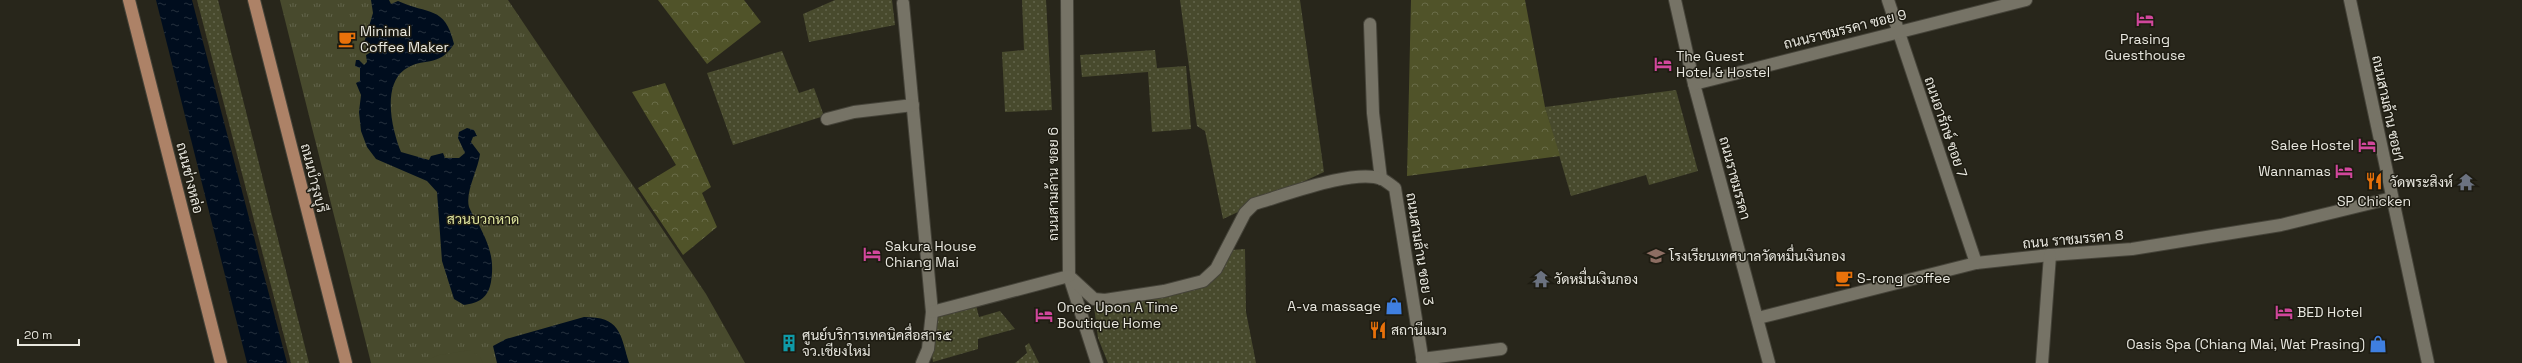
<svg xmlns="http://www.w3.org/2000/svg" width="2522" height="363" viewBox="0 0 2522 363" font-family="'Space Grotesk',Sarabun,sans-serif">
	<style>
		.grass { fill: url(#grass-dots) }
		.forest { fill: url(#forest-crowns) }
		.park { fill: url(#park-tufts) }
		.pitch { fill: #484a2d }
		.water { fill: url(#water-ripples) }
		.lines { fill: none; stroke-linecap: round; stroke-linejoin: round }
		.minor-casing { stroke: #454339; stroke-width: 14 }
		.major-casing { stroke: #454339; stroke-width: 14 }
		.minor { stroke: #767366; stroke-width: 12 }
		.major { stroke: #ad8267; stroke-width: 12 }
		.labels { text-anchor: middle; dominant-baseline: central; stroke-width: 3; stroke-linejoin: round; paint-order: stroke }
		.street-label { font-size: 14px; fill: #e8e7df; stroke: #1e1c12 }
		.poi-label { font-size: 14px; fill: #e8e7df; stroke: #1e1c12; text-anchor: start }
		.park-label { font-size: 14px; fill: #dfe59e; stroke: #1e1c12 }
	</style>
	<defs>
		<pattern id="grass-dots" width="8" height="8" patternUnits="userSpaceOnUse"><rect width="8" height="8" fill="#484a2d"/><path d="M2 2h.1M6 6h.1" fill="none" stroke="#62644b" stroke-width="1.8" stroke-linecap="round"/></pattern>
		<pattern id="forest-crowns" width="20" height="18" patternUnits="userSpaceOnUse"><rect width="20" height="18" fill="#505329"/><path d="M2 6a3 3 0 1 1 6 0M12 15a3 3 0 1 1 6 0" fill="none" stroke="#696c48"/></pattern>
		<pattern id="park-tufts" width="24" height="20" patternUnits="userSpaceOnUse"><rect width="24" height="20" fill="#484a2d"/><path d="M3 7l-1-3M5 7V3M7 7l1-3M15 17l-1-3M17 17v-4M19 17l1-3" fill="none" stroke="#62644b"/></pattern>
		<pattern id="water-ripples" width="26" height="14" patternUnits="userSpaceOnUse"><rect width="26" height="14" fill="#000d1e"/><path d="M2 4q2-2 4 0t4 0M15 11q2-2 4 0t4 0" fill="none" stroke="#25303e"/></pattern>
	</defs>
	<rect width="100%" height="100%" fill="#28261b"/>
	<g class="grass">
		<path d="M197 0H218L309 363H291Z"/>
		<path d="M835 0H892L895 25 809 42 803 14Z"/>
		<path d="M1022 0H1046L1052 110 1005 112 1002 52 1024 50Z"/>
		<path d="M1180 0H1300L1324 172 1223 219 1205 131 1197 126Z"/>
		<path d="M1155 50 1157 68 1186 66 1191 129 1152 132 1148 72 1082 77 1080 55Z"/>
		<path d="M782 51 799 93 814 88 824 116 733 145 707 73Z"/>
		<path d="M1676 90 1698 171 1649 185 1646 175 1571 196 1545 107Z"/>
		<path d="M1245 249 1246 312 1256 363H1108L1098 338 1094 306 1184 291 1231 250Z"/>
		<path d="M976 305 979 317 1000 311 1015 329 978 339V349L933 362 931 350 937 317Z"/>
		<path d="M1029 343 1039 363H1015L1027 353 1025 346Z"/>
	</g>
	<g class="forest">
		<path d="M658 0H744L761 22 707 64Z"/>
		<path d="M1411 0H1525L1545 107 1560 156 1407 176Z"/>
		<path d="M665 83 711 187 702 193 717 227 683 255 638 188 676 165 632 92Z"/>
	</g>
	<path class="park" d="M280 0H508L706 294 745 363H371Z"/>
	<path class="pitch" d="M471 350 480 357 483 363H420L439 355Z"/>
	<g class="water">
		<path d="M156 0H192L287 363H247Z"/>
		<path d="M371 0H389L391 4 398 1C428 15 445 5 454 44 438 69 423 56 404 70 382 87 392 130 401 152L429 160 431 156 443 153 445 158H459L465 153 458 138 459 132 467 128 474 130 477 136 473 137 471 142 480 154C478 170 465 192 469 207 471 212 474 217 477 221 488 243 495 257 491 282 488 298 479 303 464 305L454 299 442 261 437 192 427 181 376 159 367 147 361 131 359 112 361 95 356 83 360 81V68L355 66 356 60H359L364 65 367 62 366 55 371 52 370 43H364L373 13Z"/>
		<path d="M584 317C620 317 620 332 629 363H497L493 346 506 339Z"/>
	</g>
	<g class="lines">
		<g class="minor-casing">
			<g id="minor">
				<path d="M1067 0 1069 276 1097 363"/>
				<path d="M1675 0 1694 84 1769 363"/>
				<path d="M1888 0 1976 263"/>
				<path d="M2350 0 2428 363"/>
				<path d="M903 3 932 312 928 349 922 363"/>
				<path d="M1370 24 1373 113 1381 179"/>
				<path d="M1694 84 2026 0"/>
				<path d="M827 119 854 112 913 105"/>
				<path d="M1069 276 1094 299 1105 300 1164 291 1203 281 1216 269 1245 213 1254 204C1283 196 1354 168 1382 179 1386 181 1391 185 1395 188L1423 363"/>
				<path d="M932 312 1069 276"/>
				<path d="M1758 318 1976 263 2050 255 2132 249 2281 225 2392 198"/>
				<path d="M1422 359 1501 349"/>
				<path d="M2042 363 2050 255"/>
			</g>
		</g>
		<g class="major-casing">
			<g id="major">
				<path d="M129 0 221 363"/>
				<path d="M254 0 346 363"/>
			</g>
		</g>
		<use href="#minor" class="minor"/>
		<use href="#major" class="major"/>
	</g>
	<defs>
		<g id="hotel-bare" transform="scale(1.38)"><path d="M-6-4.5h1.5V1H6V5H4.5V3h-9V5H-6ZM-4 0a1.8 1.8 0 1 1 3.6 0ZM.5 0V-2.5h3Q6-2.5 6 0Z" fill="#d1479c" stroke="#1e1c12" stroke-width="2.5" paint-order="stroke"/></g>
		<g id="cafe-bare" transform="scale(1.38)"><path d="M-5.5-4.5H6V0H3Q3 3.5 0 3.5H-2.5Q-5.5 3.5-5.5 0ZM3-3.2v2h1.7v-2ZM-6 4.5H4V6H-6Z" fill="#e8710a" stroke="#1e1c12" stroke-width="2.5" paint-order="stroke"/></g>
		<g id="restaurant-bare" transform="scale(1.38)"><path d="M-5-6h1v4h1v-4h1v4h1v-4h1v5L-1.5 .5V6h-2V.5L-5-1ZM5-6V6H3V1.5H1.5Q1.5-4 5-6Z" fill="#e8710a" stroke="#1e1c12" stroke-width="2.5" paint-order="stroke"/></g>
		<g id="temple-bare" transform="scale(1.38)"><path d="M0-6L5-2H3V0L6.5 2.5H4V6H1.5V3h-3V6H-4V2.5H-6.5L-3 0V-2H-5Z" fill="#6b7280" stroke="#1e1c12" stroke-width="2.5" paint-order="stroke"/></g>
		<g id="school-bare" transform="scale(1.38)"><path d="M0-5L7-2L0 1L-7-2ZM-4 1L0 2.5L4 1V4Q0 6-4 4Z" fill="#8d6e63" stroke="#1e1c12" stroke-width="2.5" paint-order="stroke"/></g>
		<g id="shop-bare" transform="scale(1.38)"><path d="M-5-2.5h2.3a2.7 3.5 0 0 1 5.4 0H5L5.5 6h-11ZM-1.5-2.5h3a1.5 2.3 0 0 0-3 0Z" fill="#3f7fe0" stroke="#1e1c12" stroke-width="2.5" paint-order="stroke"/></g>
		<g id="building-bare" transform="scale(1.38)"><path d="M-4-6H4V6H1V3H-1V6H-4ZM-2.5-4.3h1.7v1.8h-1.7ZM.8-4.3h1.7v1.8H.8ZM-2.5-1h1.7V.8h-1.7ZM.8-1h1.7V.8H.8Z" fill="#0f9aa8" stroke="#1e1c12" stroke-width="2.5" paint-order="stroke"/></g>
	</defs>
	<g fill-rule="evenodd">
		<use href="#hotel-bare" x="2145" y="19"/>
		<use href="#cafe-bare" x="347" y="39"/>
		<use href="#hotel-bare" x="1663" y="64"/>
		<use href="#hotel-bare" x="2367" y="145"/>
		<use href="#hotel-bare" x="2344" y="171"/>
		<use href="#restaurant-bare" x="2374" y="181"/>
		<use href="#temple-bare" x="2466" y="182"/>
		<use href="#hotel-bare" x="872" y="254"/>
		<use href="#school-bare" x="1656" y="256"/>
		<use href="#cafe-bare" x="1844" y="278"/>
		<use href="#temple-bare" x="1541" y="279"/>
		<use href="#shop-bare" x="1394" y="306"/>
		<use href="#hotel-bare" x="2284" y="312"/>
		<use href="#hotel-bare" x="1044" y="315"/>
		<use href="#restaurant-bare" x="1378" y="330"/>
		<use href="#building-bare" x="789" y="343"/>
		<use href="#shop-bare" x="2378" y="344"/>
	</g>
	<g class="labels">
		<g class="street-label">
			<text transform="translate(1845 29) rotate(-14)">ถนนราชมรรคา ซอย 9</text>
			<text transform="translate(2388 108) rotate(78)">ถนนสามล้าน ซอย1</text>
			<text transform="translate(1946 127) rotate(71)">ถนนอารักษ์ ซอย 7</text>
			<text transform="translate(190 178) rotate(76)">ถนนช่างหล่อ</text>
			<text transform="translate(314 178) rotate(76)">ถนนบำรุงบุรี</text>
			<text transform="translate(1735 178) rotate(75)">ถนนราชมรรคา</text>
			<text transform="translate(1053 184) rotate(-90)">ถนนสามล้าน ซอย 6</text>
			<text transform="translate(2073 239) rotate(-5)">ถนน ราชมรรคา 8</text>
			<text transform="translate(1420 249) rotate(81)">ถนนสามล้าน ซอย 3</text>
		</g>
		<g class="poi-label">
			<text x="360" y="31">Minimal<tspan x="360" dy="16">Coffee Maker</tspan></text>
			<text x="2145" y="39" text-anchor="middle">Prasing<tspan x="2145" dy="16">Guesthouse</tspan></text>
			<text x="1676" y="56">The Guest<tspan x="1676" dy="16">Hotel &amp; Hostel</tspan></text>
			<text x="2354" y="145" text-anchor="end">Salee Hostel</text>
			<text x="2331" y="171" text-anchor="end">Wannamas</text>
			<text x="2453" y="182" text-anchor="end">วัดพระสิงห์</text>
			<text x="2374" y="201" text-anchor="middle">SP Chicken</text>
			<text x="885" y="246">Sakura House<tspan x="885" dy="16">Chiang Mai</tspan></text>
			<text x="1669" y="256">โรงเรียนเทศบาลวัดหมื่นเงินกอง</text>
			<text x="1857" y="278">S-rong coffee</text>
			<text x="1554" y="279">วัดหมื่นเงินกอง</text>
			<text x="1381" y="306" text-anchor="end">A-va massage</text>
			<text x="1057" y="307">Once Upon A Time<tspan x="1057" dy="16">Boutique Home</tspan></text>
			<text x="2297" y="312">BED Hotel</text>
			<text x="1391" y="330">สถานีแมว</text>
			<text x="802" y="335">ศูนย์บริการเทคนิคสื่อสาร๕<tspan x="802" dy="16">จว.เชียงใหม่</tspan></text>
			<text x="2365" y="344" text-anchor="end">Oasis Spa (Chiang Mai, Wat Prasing)</text>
		</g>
		<g class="park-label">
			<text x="483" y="219">สวนบวกหาด</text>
		</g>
	</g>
	<path d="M18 339v6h61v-6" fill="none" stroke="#e8e7df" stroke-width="2"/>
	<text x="24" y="339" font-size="12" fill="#e8e7df" stroke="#1e1c12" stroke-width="3" paint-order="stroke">20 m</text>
</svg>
